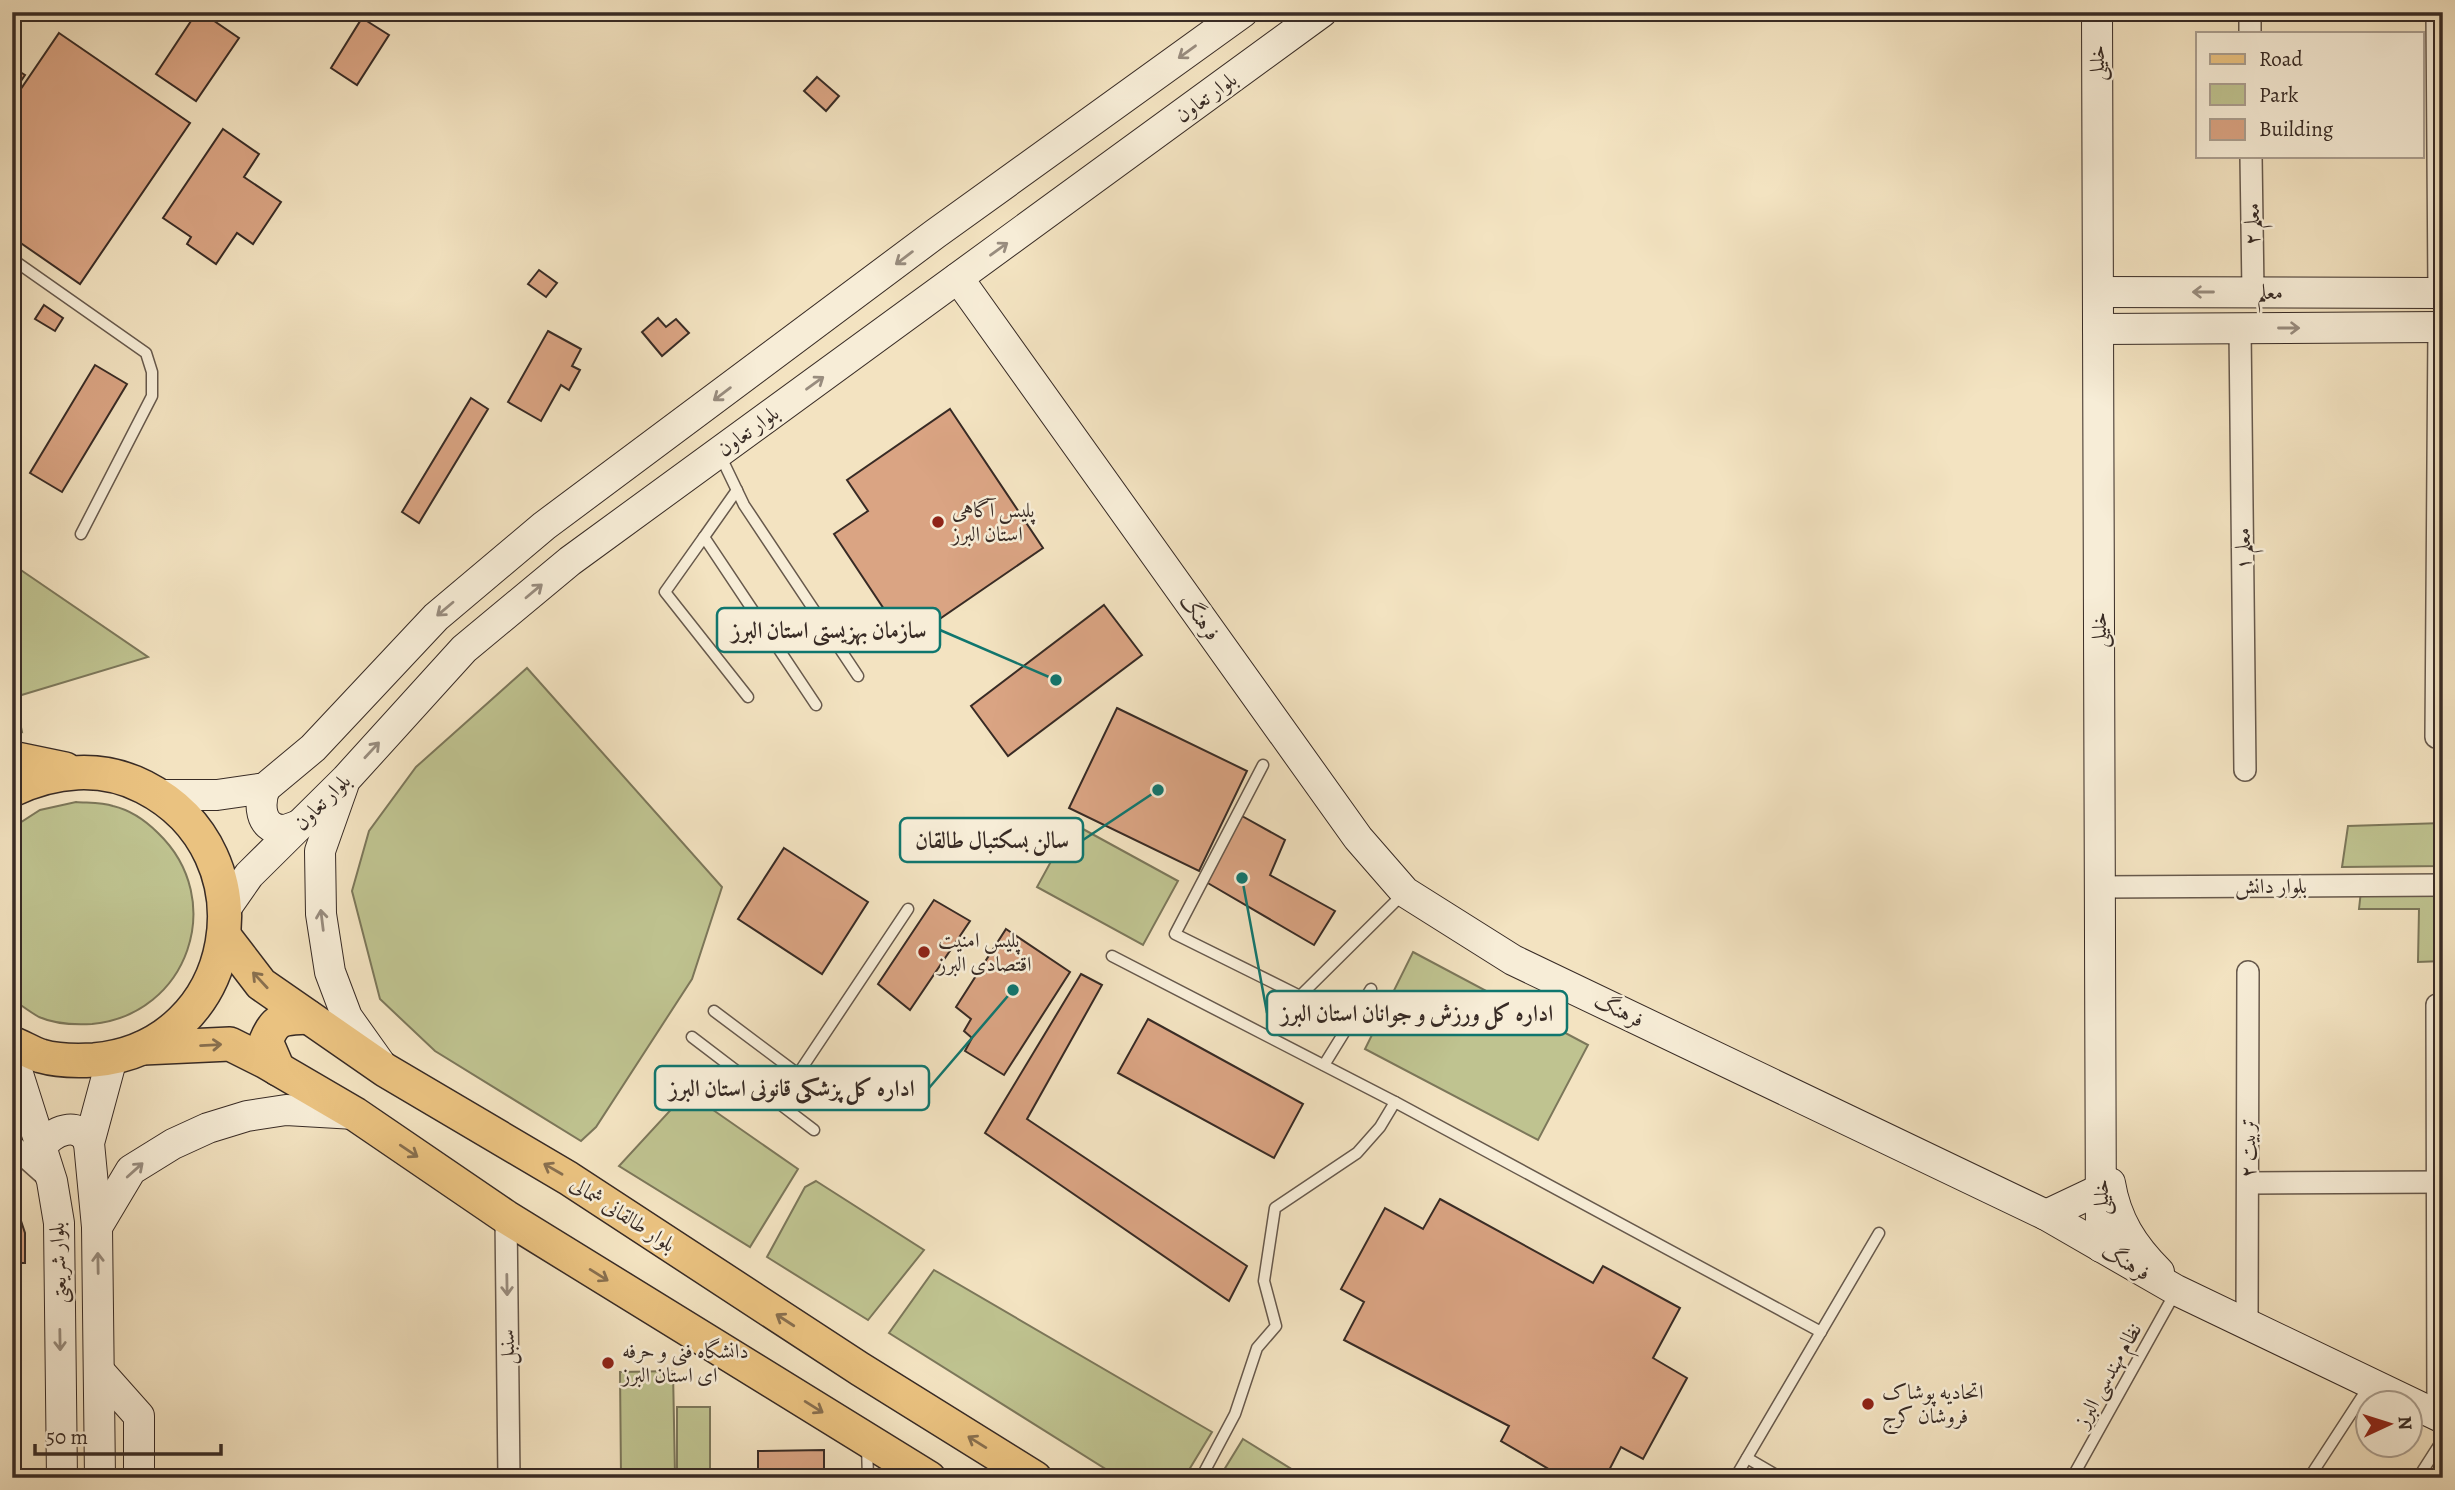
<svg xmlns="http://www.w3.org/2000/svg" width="2455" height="1490" viewBox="0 0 2455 1490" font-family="Alegreya,Amiri,serif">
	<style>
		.green { fill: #bfc390; stroke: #7c775a; stroke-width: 2 }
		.building { fill: #daa483; stroke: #382b25; stroke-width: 2 }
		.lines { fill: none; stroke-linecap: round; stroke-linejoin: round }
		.lane-casing { stroke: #67594c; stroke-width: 13 }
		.street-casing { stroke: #67594c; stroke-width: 24 }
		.secondary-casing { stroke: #382b25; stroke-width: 32 }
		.primary-casing { stroke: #382b25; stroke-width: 36 }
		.lane { stroke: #f7edd7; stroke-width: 10 }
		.street { stroke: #f7edd7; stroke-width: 21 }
		.secondary { stroke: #f7edd7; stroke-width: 30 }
		.primary { stroke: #eac280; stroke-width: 33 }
		.oneway { stroke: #988c7e }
		.oneway2 { stroke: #886f4e }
		.poi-dot { fill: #8f2418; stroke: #f7edd7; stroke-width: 2.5 }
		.labels { text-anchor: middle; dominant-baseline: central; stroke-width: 5; stroke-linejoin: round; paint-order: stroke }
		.street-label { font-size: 21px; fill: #382b25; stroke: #f7edd7 }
		.poi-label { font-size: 21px; fill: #382b25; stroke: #f7edd7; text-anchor: start }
		.leader { fill: none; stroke: #0f766e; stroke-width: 2.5 }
		.callout-dot { fill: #0f766e; stroke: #f7edd7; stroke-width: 2.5 }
		.callout { fill: #f7edd7; stroke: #0f766e; stroke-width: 2.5 }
		.callout-label { font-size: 23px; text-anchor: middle; font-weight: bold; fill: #382b25 }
	</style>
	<rect width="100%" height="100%" fill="#f3e3c1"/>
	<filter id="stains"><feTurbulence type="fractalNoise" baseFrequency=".00286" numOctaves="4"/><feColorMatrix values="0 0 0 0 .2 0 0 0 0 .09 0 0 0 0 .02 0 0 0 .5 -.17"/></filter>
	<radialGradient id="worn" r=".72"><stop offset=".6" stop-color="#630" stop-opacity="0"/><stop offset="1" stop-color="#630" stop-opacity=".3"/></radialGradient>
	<g class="green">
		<path d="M12 564 148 657 15 697 22 732 12 731Z"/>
		<path d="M527 668 722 887 692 979 596 1127 581 1141 435 1051 380 999 352 891 369 831 416 767Z"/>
		<path d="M76 802C87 803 102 802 113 806 130 810 146 821 158 833 228 900 188 1015 92 1024 75 1025 55 1024 39 1017 30 1012 21 1005 12 999V828L40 810Z"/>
		<path d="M1072 823 1178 881 1143 945 1037 887Z"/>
		<path d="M2443 823V866L2342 867 2348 826Z"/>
		<path d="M2443 890V961L2418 962 2419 909H2359L2361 891Z"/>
		<path d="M1413 952 1588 1045 1538 1140 1365 1049Z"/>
		<path d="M693 1096 798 1169 750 1247 619 1166 677 1103Z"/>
		<path d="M816 1181 924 1250 868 1320 767 1257 805 1187Z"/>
		<path d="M934 1270 1212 1432 1184 1478H1120L889 1333Z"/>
		<path d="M673 1371 675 1475 621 1476 620 1372Z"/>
		<rect x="677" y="1407" width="33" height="67"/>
		<path d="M1243 1439 1306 1478H1219Z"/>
	</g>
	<g class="building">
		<path d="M197 12H201L239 38 196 101 156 74Z"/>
		<path d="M362 18 389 35 357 85 331 68Z"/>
		<path d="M59 33 190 123 80 284 12 237V102Z"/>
		<path d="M12 67 25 75 12 94Z"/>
		<path d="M817 77 839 96 826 111 804 91Z"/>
		<path d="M223 129 259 154 244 177 281 202 253 244 237 233 216 264 187 244 191 237 163 218Z"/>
		<path d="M539 270 557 283 546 297 528 284Z"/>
		<path d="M44 305 63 318 55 331 35 319Z"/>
		<path d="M658 318 666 327 676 319 689 333 662 356 642 332Z"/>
		<path d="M548 331 581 349 572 366 580 370 569 390 561 385 541 421 508 402Z"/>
		<path d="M95 365 127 384 62 492 30 473Z"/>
		<path d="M471 398 488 409 419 523 402 512Z"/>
		<path d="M950 409 1043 548 906 642 834 534 868 511 847 480Z"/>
		<path d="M1104 605 1142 655 1008 756 971 706Z"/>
		<path d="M1117 708 1247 771 1199 871 1069 808Z"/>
		<path d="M1242 816 1285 840 1270 875 1335 911 1314 945 1206 882Z"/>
		<path d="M784 848 868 902 822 974 738 919Z"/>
		<path d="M934 900 970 921 910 1010 878 984Z"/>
		<path d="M1006 929 1070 972 1004 1075 965 1051 972 1038 964 1031 971 1019 956 1007Z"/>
		<path d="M1081 974 1102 985 1027 1119 1247 1266 1229 1301 985 1133Z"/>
		<path d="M1148 1019 1303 1104 1274 1158 1118 1073Z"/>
		<path d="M12 1194 25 1233V1263H12Z"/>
		<path d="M1440 1199 1593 1283 1603 1266 1680 1308 1653 1358 1687 1378 1643 1459 1621 1447 1605 1478H1564L1501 1441 1509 1426 1344 1340 1364 1302 1341 1289 1385 1208 1423 1229Z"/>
		<path d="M824 1450V1476L836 1478H758V1451Z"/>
	</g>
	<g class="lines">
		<g class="lane-casing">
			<g id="lane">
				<path d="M12 259 146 353 152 372V396L81 534"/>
				<path d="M720 455 744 505 858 676"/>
				<path d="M737 490 704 537 816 705"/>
				<path d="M704 537 665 592 748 697"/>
				<path d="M1263 765 1175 934 1300 996 1403 894"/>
				<path d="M1112 956 1395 1102 1380 1127 1357 1153 1275 1208 1264 1281 1276 1326 1257 1348 1235 1414 1201 1478"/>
				<path d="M714 1011 798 1074 908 909"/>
				<path d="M692 1037 814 1130"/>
				<path d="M1324 1065 1371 989"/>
				<path d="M1395 1102 1821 1332"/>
				<path d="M867 1446 868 1478"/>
				<path d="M1747 1458 1781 1478"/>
				<path d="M1735 1478 1879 1233"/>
				<path d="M2072 1478 2175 1293"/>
				<path d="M2309 1478 2369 1386"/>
				<path d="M2418 1478 2443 1439"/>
			</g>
		</g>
		<g class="street-casing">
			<g id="street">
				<path d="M2250 12V33"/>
				<path d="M2437 12 2439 293"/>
				<path d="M2251 156 2253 292"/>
				<path d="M2240 329 2245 770"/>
				<path d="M2436 737 2439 327"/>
				<path d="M2100 887 2443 885"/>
				<path d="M2437 1005 2438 1416"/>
				<path d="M12 1145 50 1179"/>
				<path d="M2248 1183 2443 1182"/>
				<path d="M506 1217 509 1478"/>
				<path d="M2247 1324 2248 972"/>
			</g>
		</g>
		<g class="secondary-casing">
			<g id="secondary">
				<path d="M2097 12 2101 1247"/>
				<path d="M958 278 1358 838 1405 892 1513 960 2046 1215 2176 1290 2443 1418"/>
				<path d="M2098 292 2443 293"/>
				<path d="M2098 329 2443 327"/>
				<path d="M343 786 320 851 321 914 330 972 347 1017 379 1062"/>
				<path d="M265 788C259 803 259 828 282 830 287 830 294 827 299 825"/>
				<path d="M160 795H217L265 788 313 748 436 617 544 526 935 234 1243 12"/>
				<path d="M226 908 249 875 346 779 464 649 570 561 1322 12"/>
				<path d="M12 1055 52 1181 59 1223 62 1478"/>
				<path d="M41 1148C51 1130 80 1120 89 1143"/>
				<path d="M2110 1183C2116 1220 2133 1246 2159 1272"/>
				<path d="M2046 1215 2101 1189"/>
				<path d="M97 1227 131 1170 173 1144 208 1128 247 1116 286 1110 355 1114"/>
				<path d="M99 1371 139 1416V1478"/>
				<path d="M100 1478 97 1227 89 1143 112 1058"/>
			</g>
		</g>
		<g class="primary-casing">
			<g id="primary">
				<path d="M12 758 65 769"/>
				<path d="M12 790C54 770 101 765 144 787 273 853 240 1047 94 1060 77 1061 58 1061 41 1056 32 1053 22 1047 12 1043"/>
				<path d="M225 937 261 984 385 1070 568 1178 860 1369 1035 1478"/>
				<path d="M143 1048 230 1044 266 1062 355 1114 506 1217 929 1478"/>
				<path d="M278 1069 266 1041C276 1016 284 1019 308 1017"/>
			</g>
		</g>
		<use href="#lane" class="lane"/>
		<use href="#street" class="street"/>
		<use href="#secondary" class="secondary"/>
		<use href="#primary" class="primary"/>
	</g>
	<defs><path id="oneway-shaft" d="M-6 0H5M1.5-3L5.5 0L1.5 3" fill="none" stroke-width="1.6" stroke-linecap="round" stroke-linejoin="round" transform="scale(1.75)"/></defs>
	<g class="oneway">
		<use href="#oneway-shaft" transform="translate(1187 52) rotate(144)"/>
		<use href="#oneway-shaft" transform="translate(999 249) rotate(-36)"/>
		<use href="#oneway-shaft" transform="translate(904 258) rotate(143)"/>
		<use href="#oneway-shaft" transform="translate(2203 292) rotate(-180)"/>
		<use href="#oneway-shaft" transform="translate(2289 328)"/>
		<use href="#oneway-shaft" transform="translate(815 383) rotate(-36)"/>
		<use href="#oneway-shaft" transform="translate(722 394) rotate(143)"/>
		<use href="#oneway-shaft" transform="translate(534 591) rotate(-40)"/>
		<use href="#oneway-shaft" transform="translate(445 609) rotate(140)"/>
		<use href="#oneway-shaft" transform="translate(372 750) rotate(-47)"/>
		<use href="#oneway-shaft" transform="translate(322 920) rotate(-97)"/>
		<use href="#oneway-shaft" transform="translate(135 1170) rotate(-42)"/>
		<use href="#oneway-shaft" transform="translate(98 1263) rotate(-91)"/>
		<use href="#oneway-shaft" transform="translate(507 1285) rotate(89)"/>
		<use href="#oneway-shaft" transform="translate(60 1340) rotate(89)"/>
	</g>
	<g class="oneway2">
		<use href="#oneway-shaft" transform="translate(260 980) rotate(-133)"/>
		<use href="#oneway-shaft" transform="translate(211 1045) rotate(-3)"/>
		<use href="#oneway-shaft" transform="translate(409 1151) rotate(34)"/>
		<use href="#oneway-shaft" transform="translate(553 1169) rotate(-150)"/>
		<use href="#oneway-shaft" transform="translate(599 1275) rotate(32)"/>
		<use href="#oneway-shaft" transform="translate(785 1320) rotate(-147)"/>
		<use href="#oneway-shaft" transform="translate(814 1407) rotate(32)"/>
		<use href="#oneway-shaft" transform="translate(977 1442) rotate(-148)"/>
	</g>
	<g class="poi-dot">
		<circle cx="938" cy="522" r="7"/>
		<circle cx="924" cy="952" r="7"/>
		<circle cx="608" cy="1363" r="7"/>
		<circle cx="1868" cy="1404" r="7"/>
	</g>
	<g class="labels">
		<g class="street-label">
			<text transform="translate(2097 63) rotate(-90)">خلیلی</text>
			<text transform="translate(1206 97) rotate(-36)">بلوار تعاون</text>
			<text transform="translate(2252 224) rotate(-90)">معلم ۲</text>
			<text x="2270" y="292">معلم</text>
			<text transform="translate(748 431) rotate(-36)">بلوار تعاون</text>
			<text transform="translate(2243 549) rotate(-91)">معلم ۱</text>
			<text transform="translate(1200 617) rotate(54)">فرهنگ</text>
			<text transform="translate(2099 630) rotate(-90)">خلیلی</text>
			<text transform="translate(322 802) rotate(-45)">بلوار تعاون</text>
			<text x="2271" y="886">بلوار دانش</text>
			<text transform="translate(1619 1010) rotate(26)">فرهنگ</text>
			<text transform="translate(2248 1148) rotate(-90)">تربیت ۲</text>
			<text transform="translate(2101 1197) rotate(-90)">خلیلی</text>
			<text transform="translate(623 1214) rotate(33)">بلوار طالقانی شمالی</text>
			<text transform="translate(2126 1262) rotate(30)">فرهنگ</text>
			<text transform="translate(58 1263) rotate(-92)">بلوار شریعتی</text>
			<text transform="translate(507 1347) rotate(-91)">سنبل</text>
			<text transform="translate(2108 1375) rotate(-61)">نظام مهندسی البرز</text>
		</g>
		<g class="poi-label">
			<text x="952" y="510">پلیس آگاهی<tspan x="952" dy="24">استان البرز</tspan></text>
			<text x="938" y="940">پلیس امنیت<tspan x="938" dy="24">اقتصادی البرز</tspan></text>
			<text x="622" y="1351">دانشگاه فنی و حرفه<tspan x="622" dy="24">ای استان البرز</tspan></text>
			<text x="1882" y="1392">اتحادیه پوشاک<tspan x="1882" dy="24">فروشان کرج</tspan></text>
		</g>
	</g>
	<path class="leader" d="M1056 680L940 630M1158 790L1083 840M1242 878L1267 1013M1013 990L929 1088"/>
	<g class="callout-dot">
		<circle cx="1056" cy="680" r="7"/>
		<circle cx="1158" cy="790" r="7"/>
		<circle cx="1242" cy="878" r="7"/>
		<circle cx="1013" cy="990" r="7"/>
	</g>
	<g class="callout">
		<rect x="717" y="608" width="223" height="44" rx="7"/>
		<rect x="900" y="818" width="183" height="44" rx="7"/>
		<rect x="1267" y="991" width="300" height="44" rx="7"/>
		<rect x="655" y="1066" width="274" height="44" rx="7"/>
	</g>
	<g class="callout-label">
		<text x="829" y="638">سازمان بهزیستی استان البرز</text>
		<text x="992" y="848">سالن بسکتبال طالقان</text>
		<text x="1417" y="1021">اداره کل ورزش و جوانان استان البرز</text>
		<text x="792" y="1096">اداره کل پزشکی قانونی استان البرز</text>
	</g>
	<rect width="2455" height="1490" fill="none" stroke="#f3e3c1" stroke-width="42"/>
	<rect x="14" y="14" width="2427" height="1462" fill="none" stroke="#382b25" stroke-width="3.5"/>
	<rect x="21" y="21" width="2413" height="1448" fill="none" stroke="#382b25" stroke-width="2"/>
	<rect x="2196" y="32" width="228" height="126" fill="#f7edd7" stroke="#ab9f90" stroke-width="2"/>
	<rect x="2210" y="54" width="35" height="10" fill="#eac280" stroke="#ab9f90" stroke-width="2"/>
	<text x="2259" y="66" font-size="21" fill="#382b25">Road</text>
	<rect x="2210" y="84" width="35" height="21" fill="#bfc390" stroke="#ab9f90" stroke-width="2"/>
	<text x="2259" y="102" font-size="21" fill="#382b25">Park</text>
	<rect x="2210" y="119" width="35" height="21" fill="#daa483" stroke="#ab9f90" stroke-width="2"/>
	<text x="2259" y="136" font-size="21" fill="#382b25">Building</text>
	<g transform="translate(2389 1424) rotate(86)"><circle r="33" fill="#f7edd7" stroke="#ab9f90" stroke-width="2"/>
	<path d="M0-5L12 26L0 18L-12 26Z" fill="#8f2418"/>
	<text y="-10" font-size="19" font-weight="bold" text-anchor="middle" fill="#382b25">N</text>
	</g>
	<path d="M35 1444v10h186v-10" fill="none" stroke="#382b25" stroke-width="3.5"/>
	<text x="46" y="1444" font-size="21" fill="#382b25" stroke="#f7edd7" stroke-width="5" paint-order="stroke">50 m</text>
	<rect width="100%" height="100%" filter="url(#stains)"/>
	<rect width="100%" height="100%" fill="url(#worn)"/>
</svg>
